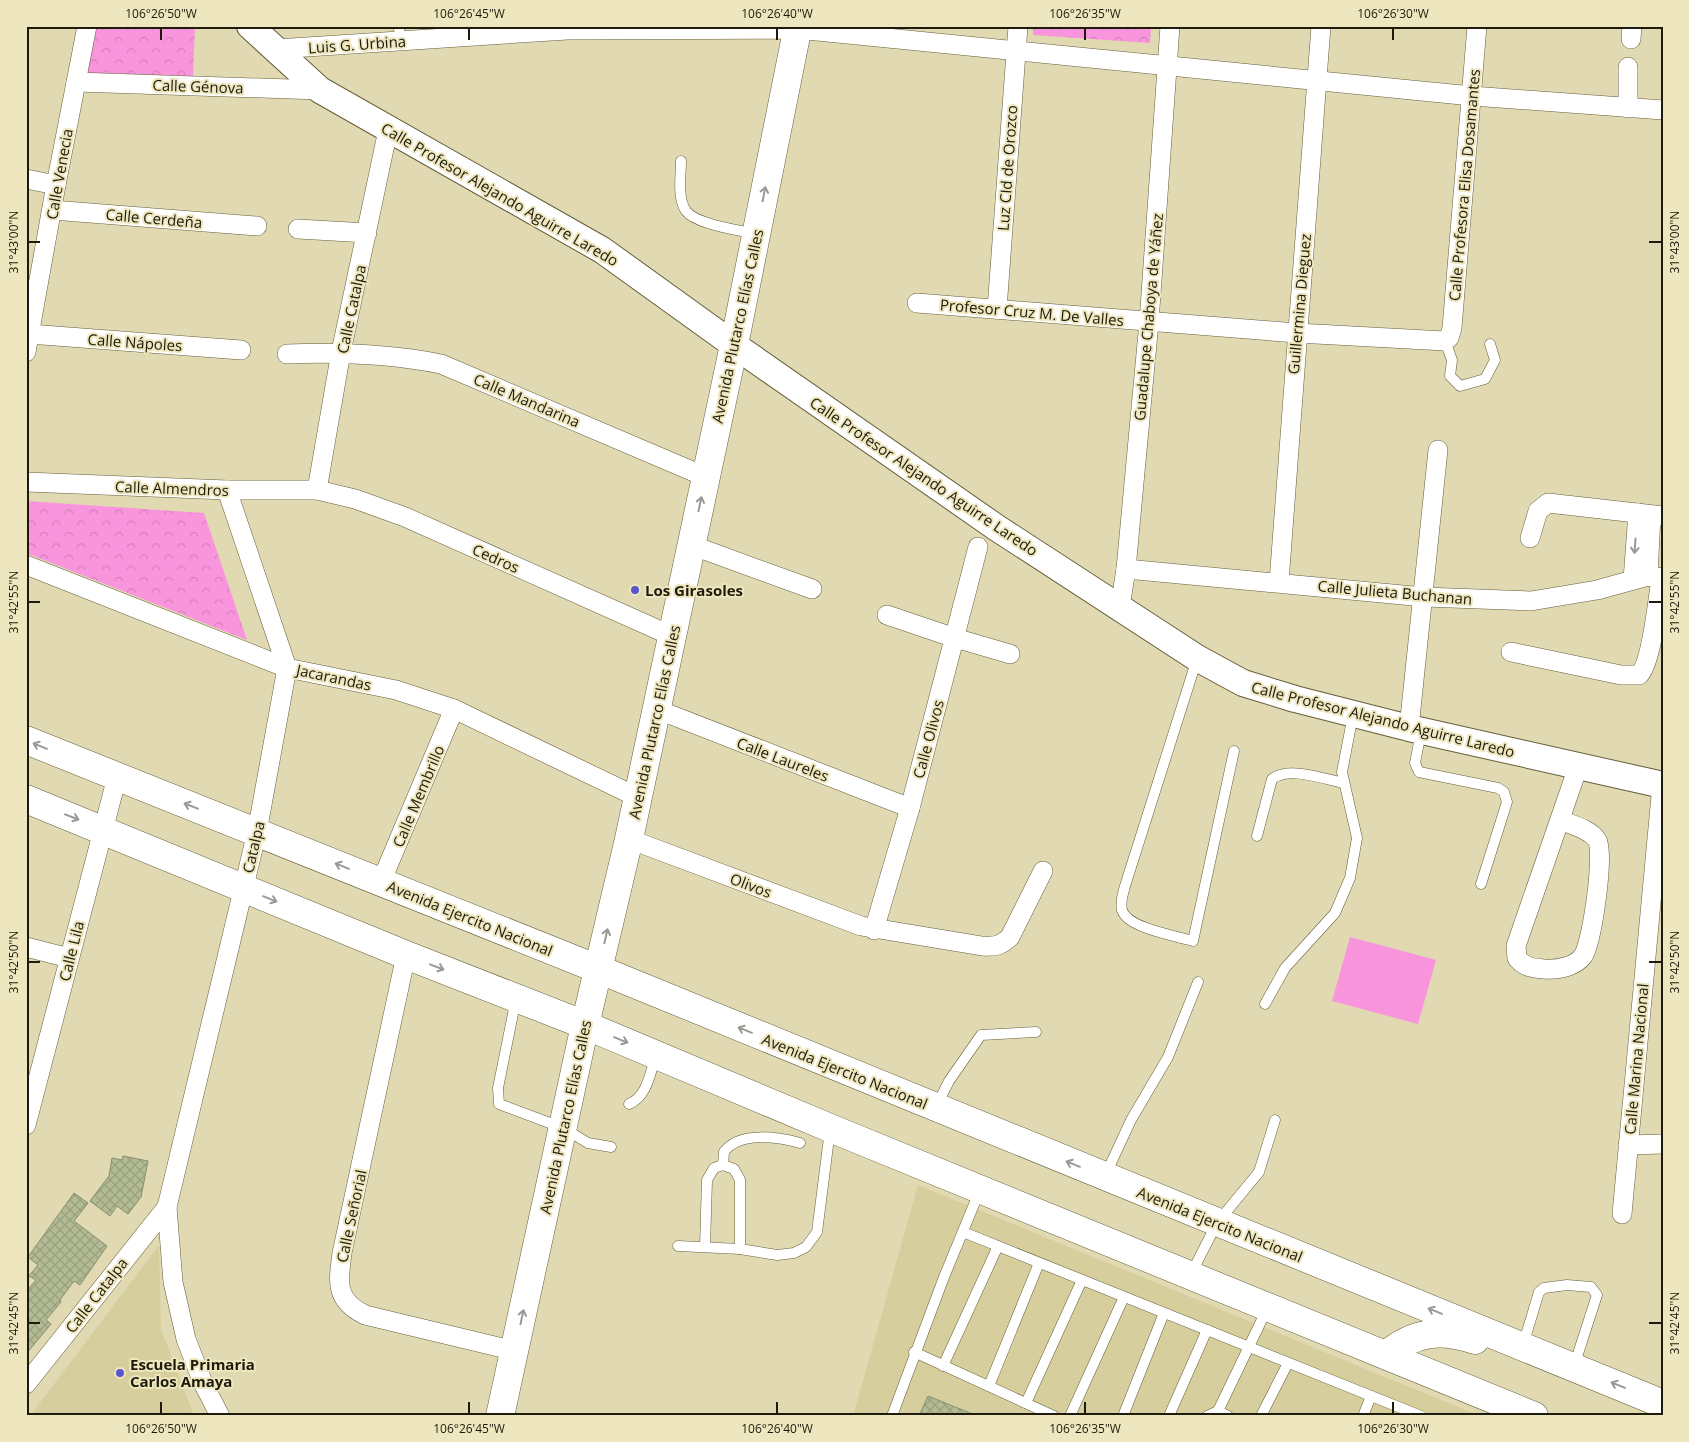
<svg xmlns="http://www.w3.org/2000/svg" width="1689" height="1442" viewBox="0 0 1689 1442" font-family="'Open Sans',sans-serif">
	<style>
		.built { fill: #d7ce9e }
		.grass { fill: #f995dd }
		.park { fill: url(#park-crowns) }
		.building { fill: url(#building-cross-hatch); stroke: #88906b }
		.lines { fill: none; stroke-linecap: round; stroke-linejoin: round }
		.lane-casing { stroke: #655e39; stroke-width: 11 }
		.street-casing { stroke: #655e39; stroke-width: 20 }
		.secondary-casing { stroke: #655e39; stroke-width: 28 }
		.primary-casing { stroke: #655e39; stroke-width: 29 }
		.lane { stroke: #fff; stroke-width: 10 }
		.street { stroke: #fff; stroke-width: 19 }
		.secondary { stroke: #fff; stroke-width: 26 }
		.primary { stroke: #fff; stroke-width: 28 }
		.oneway { stroke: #9a9892 }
		.ticks { fill: none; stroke: #1e1b0c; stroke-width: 2 }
		.poi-dot { fill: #5656cd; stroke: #eee6be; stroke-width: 2 }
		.labels { text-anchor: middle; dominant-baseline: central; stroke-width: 4; stroke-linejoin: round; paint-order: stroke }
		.street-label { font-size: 15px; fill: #1e1b0c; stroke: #eee6be }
		.poi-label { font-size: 15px; font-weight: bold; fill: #1e1b0c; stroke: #eee6be; text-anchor: start }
		.neatline { fill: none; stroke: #1e1b0c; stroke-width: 2 }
		.ticks-label { font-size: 12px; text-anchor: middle; fill: #1e1b0c }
	</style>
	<defs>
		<pattern id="park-crowns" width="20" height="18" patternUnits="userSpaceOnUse" patternTransform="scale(1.25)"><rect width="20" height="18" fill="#f995dd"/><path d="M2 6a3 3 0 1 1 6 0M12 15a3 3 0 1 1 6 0" fill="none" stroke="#d580bc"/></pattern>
		<pattern id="building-cross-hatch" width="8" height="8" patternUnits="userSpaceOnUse" patternTransform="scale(1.25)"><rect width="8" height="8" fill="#b2bb94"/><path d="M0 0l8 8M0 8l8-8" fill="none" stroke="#99a07e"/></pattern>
	</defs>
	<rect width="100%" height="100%" fill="#e1d9b1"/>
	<g class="built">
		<path d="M918 1185 1480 1416H853Z"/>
		<path d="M159 1245 161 1329 194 1416H30Z"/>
	</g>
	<path class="grass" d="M1350 937 1436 960 1418 1024 1332 1001Z"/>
	<g class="park">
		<path d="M95 26H195L193 76 86 74Z"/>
		<path d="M1033 26H1151L1150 43 1033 35Z"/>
		<path d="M26 501 204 513 247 640 26 553Z"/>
	</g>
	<g class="building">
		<path d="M123 1156 148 1161 141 1197 128 1214 117 1206 110 1216 90 1201 109 1176 112 1158 122 1160Z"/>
		<path d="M74 1193 88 1203 74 1221 107 1246 80 1285 74 1281 60 1300 61 1302 46 1320 51 1324 26 1354V1292L36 1280 29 1276 38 1265 28 1257Z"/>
		<path d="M928 1396 975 1415V1416H919Z"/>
	</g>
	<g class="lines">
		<g class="lane-casing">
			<g id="lane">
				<path d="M399 26 400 41"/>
				<path d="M681 161C681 176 677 198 686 211 695 224 739 230 755 234"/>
				<path d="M1445 341 1452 360 1450 376 1460 386 1485 379 1495 360 1490 344"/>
				<path d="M1197 659 1125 886C1123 893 1120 902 1122 910 1127 928 1176 936 1193 941L1234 751"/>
				<path d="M1421 732 1415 763 1419 772 1498 788 1504 792 1507 802 1481 884"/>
				<path d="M1257 836 1272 779C1290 766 1324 779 1344 783"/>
				<path d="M516 999 498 1088 499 1104 563 1128 588 1143 611 1147"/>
				<path d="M1265 1004 1285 968 1335 913 1350 878 1357 838 1342 772 1353 715"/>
				<path d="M629 1104C647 1097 650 1073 656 1056"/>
				<path d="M936 1107 949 1081 981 1035 1036 1032"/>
				<path d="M723 1165 724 1152C739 1131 778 1137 800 1143"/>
				<path d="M1105 1176 1131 1120 1168 1057 1198 982"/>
				<path d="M963 1232 1421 1416"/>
				<path d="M678 1246 740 1249 777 1255 794 1253 806 1247 817 1232 830 1130"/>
				<path d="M705 1247 707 1180 714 1168 723 1165 734 1169 740 1180V1249"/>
				<path d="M1191 1274 1217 1223 1259 1172 1275 1120"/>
				<path d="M1523 1345 1539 1292 1544 1288 1567 1285 1591 1287 1597 1295 1574 1366"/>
				<path d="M914 1352 1054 1416"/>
				<path d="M943 1366 998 1246"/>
				<path d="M989 1386 1039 1263"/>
				<path d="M1026 1403 1082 1280"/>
				<path d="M1218 1411 1267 1309"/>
				<path d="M892 1416 944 1277 980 1190"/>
				<path d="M1070 1416 1124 1297"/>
				<path d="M1123 1416 1164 1313"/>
				<path d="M1169 1416 1207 1330"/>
				<path d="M1207 1416 1218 1411 1228 1416"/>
				<path d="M1261 1416 1288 1363"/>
				<path d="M1363 1416 1371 1396"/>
			</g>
		</g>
		<g class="street-casing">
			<g id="street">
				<path d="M1631 39 1632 26"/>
				<path d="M276 49 567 30 797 29 1472 96 1663 110"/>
				<path d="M76 82 320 90"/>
				<path d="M1628 108V67"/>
				<path d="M26 179 56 185"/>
				<path d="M52 210 257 226"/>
				<path d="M298 229 367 233"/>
				<path d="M917 303 1297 333 1445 341 1449 338 1452 328 1477 26"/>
				<path d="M997 309 1018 26"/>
				<path d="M29 334 241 350"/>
				<path d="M26 352 56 185 87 26"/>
				<path d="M287 354C339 352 390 354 441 364L706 477"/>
				<path d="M26 482 227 490H317L355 499 405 517 672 636"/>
				<path d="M317 490 341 352 388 130"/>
				<path d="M1530 538 1538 511 1548 503 1663 516"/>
				<path d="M691 545 812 589"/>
				<path d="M26 565 287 668 396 690 454 709 637 797"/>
				<path d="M1126 569 1424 597 1531 601 1597 590 1648 576 1663 578"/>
				<path d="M1648 576 1651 515"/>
				<path d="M1633 580 1638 513"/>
				<path d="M1279 582 1321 26"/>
				<path d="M1120 607 1126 569 1149 322 1170 26"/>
				<path d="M887 615 955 638 1010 654"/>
				<path d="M1511 652 1621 675H1639C1652 663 1658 597 1661 578"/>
				<path d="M656 709 910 808"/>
				<path d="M1409 728 1438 450"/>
				<path d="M1560 820C1572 825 1590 829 1597 840 1605 853 1592 943 1583 956 1575 967 1557 970 1544 969 1533 968 1525 968 1517 958L1516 946 1578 767"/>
				<path d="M629 839 861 926 982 946C994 947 1001 946 1010 937L1043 871"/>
				<path d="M381 882 454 709"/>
				<path d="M874 930 910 808 978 547"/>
				<path d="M26 947 69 958"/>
				<path d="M406 955 342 1253C338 1283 335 1300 365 1315L515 1351"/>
				<path d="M26 1125 117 777"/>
				<path d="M1628 1145 1663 1144"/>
				<path d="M1622 1214 1662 785"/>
				<path d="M26 1384 167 1207"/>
				<path d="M220 1416 203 1383 186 1339 173 1282 167 1207 257 832 287 668 227 490"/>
			</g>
		</g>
		<g class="secondary-casing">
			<path id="secondary" d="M250 26 320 90 602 250 734 345 997 528 1197 658 1243 683 1295 699 1409 728 1663 785"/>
		</g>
		<g class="primary-casing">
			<g id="primary">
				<path d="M26 740 598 969 1663 1404"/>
				<path d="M26 799 406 955 585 1025 830 1128 1534 1416"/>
				<path d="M1386 1355C1415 1331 1441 1329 1475 1340"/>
				<path d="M500 1416 585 1025 629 839 734 345 798 26"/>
			</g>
		</g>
		<use href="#lane" class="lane"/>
		<use href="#street" class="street"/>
		<use href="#secondary" class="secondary"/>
		<use href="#primary" class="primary"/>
	</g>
	<defs><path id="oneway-shaft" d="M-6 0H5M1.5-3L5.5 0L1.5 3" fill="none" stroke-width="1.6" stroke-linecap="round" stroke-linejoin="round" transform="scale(1.25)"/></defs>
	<g class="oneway">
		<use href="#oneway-shaft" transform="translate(764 194) rotate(-79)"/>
		<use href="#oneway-shaft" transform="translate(700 504) rotate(-78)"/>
		<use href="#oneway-shaft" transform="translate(1635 546) rotate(94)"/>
		<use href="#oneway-shaft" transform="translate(40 746) rotate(-158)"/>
		<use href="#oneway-shaft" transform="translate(191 806) rotate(-159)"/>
		<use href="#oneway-shaft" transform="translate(72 817) rotate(21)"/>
		<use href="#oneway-shaft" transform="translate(342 866) rotate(-158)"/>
		<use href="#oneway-shaft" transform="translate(270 899) rotate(22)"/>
		<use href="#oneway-shaft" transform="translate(606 936) rotate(-77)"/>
		<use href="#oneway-shaft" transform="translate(437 967) rotate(21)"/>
		<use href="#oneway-shaft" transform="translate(745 1030) rotate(-158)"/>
		<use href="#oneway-shaft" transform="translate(621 1040) rotate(22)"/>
		<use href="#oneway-shaft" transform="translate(1073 1164) rotate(-158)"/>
		<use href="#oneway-shaft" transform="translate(1435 1311) rotate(-158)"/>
		<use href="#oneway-shaft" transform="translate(522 1317) rotate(-78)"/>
		<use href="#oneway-shaft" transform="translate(1618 1385) rotate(-158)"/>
	</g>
	<path class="ticks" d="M161 28V40M469 28V40M777 28V40M1085 28V40M1393 28V40M28 242H40M1649 242H1662M28 602H40M1649 602H1662M28 962H40M1649 962H1662M28 1323H40M1649 1323H1662M161 1402V1414M469 1402V1414M777 1402V1414M1085 1402V1414M1393 1402V1414"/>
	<g class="poi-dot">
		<circle cx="635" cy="590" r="5"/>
		<circle cx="120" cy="1373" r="5"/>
	</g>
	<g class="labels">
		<g class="street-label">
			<text transform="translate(357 44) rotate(-4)">Luis G. Urbina</text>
			<text transform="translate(198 86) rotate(2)">Calle Génova</text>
			<text transform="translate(1007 168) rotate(-86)">Luz CId de Orozco</text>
			<text transform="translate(59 174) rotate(-80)">Calle Venecia</text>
			<text transform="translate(1464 185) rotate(-85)">Calle Profesora Elisa Dosamantes</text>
			<text transform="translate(500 194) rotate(30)">Calle Profesor Alejando Aguirre Laredo</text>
			<text transform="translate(154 218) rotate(5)">Calle Cerdeña</text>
			<text transform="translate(1299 304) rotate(-85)">Guillermina Dieguez</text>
			<text transform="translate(351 309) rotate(-78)">Calle Catalpa</text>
			<text transform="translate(1032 312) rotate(5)">Profesor Cruz M. De Valles</text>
			<text transform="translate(1148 317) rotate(-85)">Guadalupe Chaboya de Yáñez</text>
			<text transform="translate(737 326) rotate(-78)">Avenida Plutarco Elías Calles</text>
			<text transform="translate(135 342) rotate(4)">Calle Nápoles</text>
			<text transform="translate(527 400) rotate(23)">Calle Mandarina</text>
			<text transform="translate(924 476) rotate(34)">Calle Profesor Alejando Aguirre Laredo</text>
			<text transform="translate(172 488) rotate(2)">Calle Almendros</text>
			<text transform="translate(496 558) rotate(24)">Cedros</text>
			<text transform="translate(1395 592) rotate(5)">Calle Julieta Buchanan</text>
			<text transform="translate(334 677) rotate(12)">Jacarandas</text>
			<text transform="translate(1383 719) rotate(14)">Calle Profesor Alejando Aguirre Laredo</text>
			<text transform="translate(654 722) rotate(-78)">Avenida Plutarco Elías Calles</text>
			<text transform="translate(928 739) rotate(-75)">Calle Olivos</text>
			<text transform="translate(783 759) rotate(21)">Calle Laureles</text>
			<text transform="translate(418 796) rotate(-67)">Calle Membrillo</text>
			<text transform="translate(253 847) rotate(-77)">Catalpa</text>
			<text transform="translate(751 885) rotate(21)">Olivos</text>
			<text transform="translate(470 918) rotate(22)">Avenida Ejercito Nacional</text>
			<text transform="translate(71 951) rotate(-76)">Calle Lila</text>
			<text transform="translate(1636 1059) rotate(-85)">Calle Marina Nacional</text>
			<text transform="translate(845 1071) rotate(22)">Avenida Ejercito Nacional</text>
			<text transform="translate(565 1117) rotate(-78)">Avenida Plutarco Elías Calles</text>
			<text transform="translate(351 1216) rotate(-78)">Calle Señorial</text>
			<text transform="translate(1220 1224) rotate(22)">Avenida Ejercito Nacional</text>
			<text transform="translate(96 1295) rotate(-52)">Calle Catalpa</text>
		</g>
		<g class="poi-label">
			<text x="645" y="590">Los Girasoles</text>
			<text x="130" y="1364">Escuela Primaria<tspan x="130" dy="17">Carlos Amaya</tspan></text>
		</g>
	</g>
	<rect width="1689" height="1442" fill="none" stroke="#eee6be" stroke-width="55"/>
	<rect x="28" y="28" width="1634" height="1386" class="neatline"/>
	<g class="ticks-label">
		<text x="161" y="18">106°26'50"W</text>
		<text x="469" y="18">106°26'45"W</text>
		<text x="777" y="18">106°26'40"W</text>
		<text x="1085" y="18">106°26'35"W</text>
		<text x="1393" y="18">106°26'30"W</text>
		<text transform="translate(14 242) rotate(-90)" y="4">31°43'00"N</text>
		<text transform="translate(1675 242) rotate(-90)" y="4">31°43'00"N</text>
		<text transform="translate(14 602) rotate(-90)" y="4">31°42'55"N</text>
		<text transform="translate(1675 602) rotate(-90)" y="4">31°42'55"N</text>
		<text transform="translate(14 962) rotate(-90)" y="4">31°42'50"N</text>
		<text transform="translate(1675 962) rotate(-90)" y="4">31°42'50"N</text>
		<text transform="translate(14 1323) rotate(-90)" y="4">31°42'45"N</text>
		<text transform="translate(1675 1323) rotate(-90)" y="4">31°42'45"N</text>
		<text x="161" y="1433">106°26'50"W</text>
		<text x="469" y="1433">106°26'45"W</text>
		<text x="777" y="1433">106°26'40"W</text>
		<text x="1085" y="1433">106°26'35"W</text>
		<text x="1393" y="1433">106°26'30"W</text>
	</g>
</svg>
